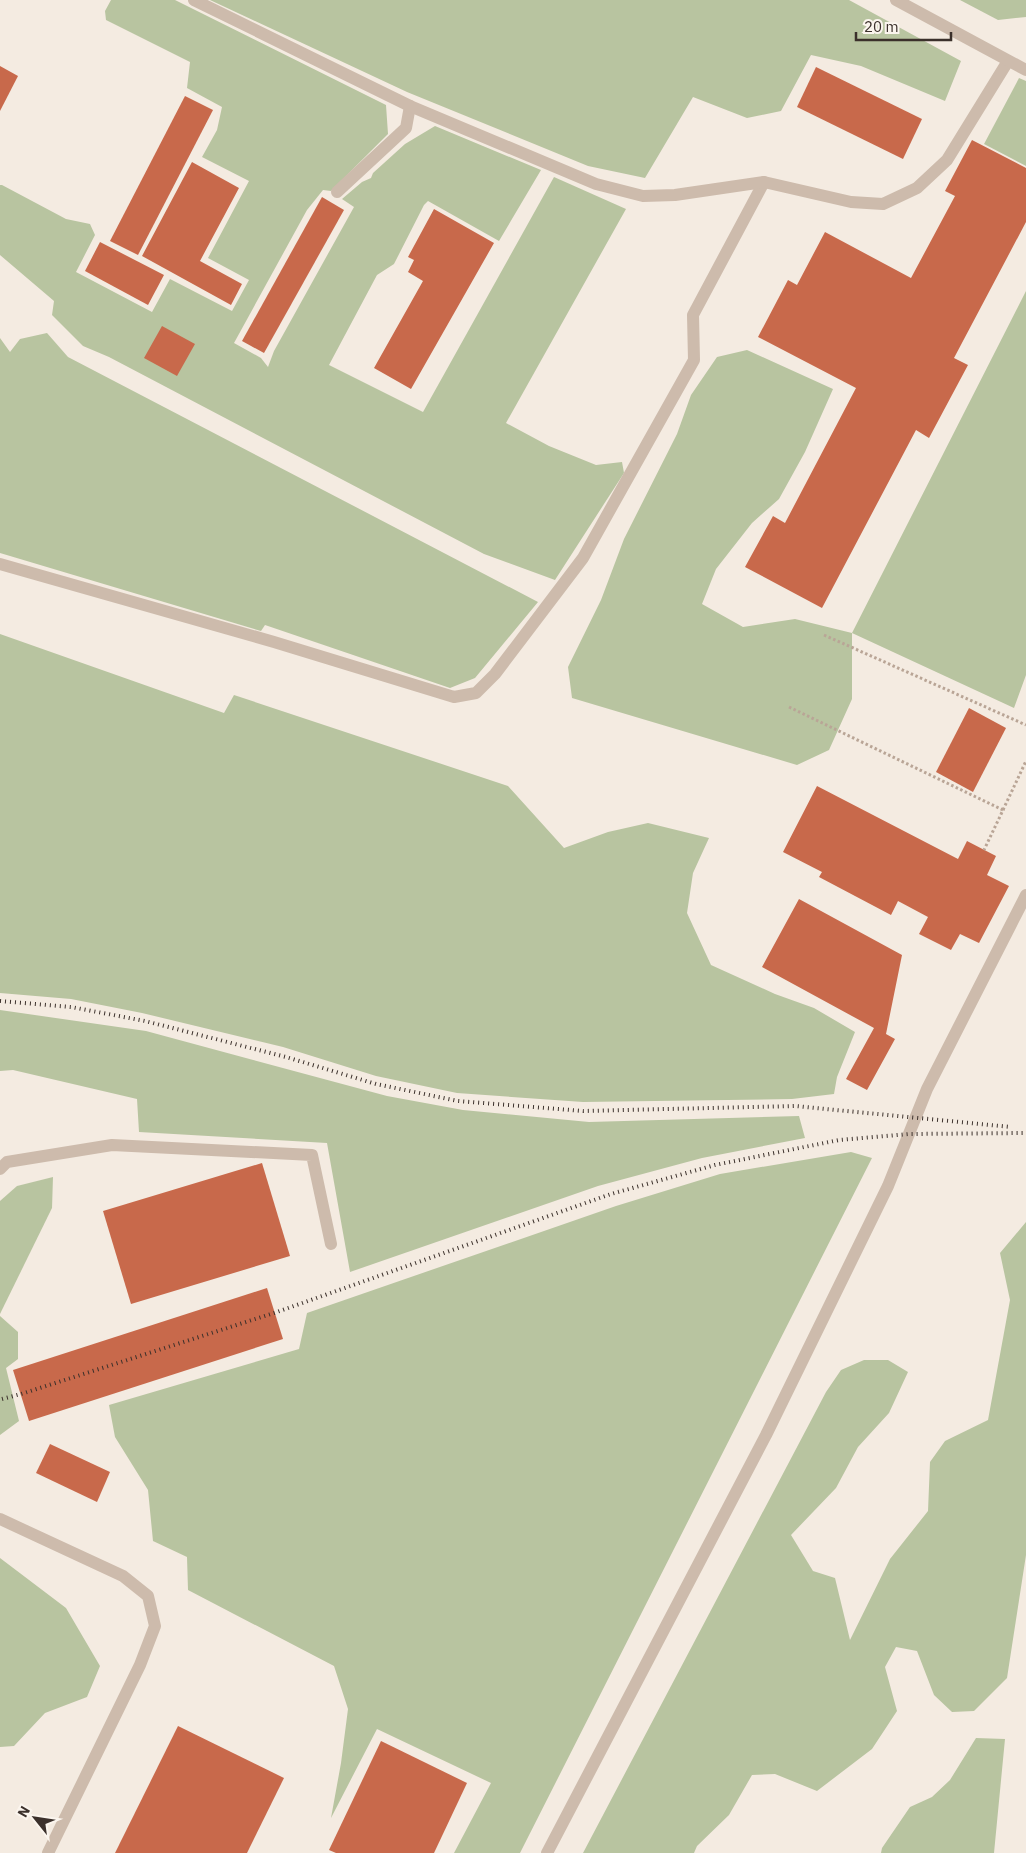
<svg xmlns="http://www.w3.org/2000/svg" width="1026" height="1853" viewBox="0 0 1026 1853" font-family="'IBM Plex Sans',sans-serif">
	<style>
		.green { fill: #b8c4a0 }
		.building { fill: #c8694b }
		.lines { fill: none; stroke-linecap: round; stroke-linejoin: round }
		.path { stroke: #b9a596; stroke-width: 3; stroke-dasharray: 2.5 2.5; stroke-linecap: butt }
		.lane { stroke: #cdbbac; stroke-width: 12 }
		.street { stroke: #cdbbac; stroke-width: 12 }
		.rail { stroke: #3b302b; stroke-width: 4; stroke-dasharray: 1 4; stroke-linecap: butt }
	</style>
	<rect width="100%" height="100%" fill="#f4ebe1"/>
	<g class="green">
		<path d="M111 0H175L386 105 388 134 331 191 323 190 307 210 234 343 261 358 268 367 274 351 354 207 342 199 362 182 371 178 373 173 405 144 435 126 541 170 499 241 428 201 424 205 394 264 377 275 329 365 423 412 554 177 626 209 506 423 549 446 596 465 622 462 624 473 555 580 484 554 109 357 83 346 52 315 54 301 0 255V185H2L66 219 90 224 95 235 76 272 152 312 170 279 232 311 249 280 208 258 249 181 202 157 217 130 222 107 187 88 190 62 106 20 105 11Z"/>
		<path d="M210 0H849L961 61 945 101 861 66 811 55 781 111 747 118 693 97 645 178 588 166 407 92Z"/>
		<path d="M960 0H1026V17L998 20Z"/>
		<path d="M1019 78 1026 81V166L984 144Z"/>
		<path d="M1026 291V675L1014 708 852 633V699L829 750 797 765 572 698 568 667 601 600 624 539 677 434 691 395 717 357 747 350 833 389 805 452 779 499 752 523 716 569 702 604 743 627 795 619 852 633Z"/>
		<path d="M47 333 68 357 538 602 475 678 450 688 265 625 261 631 0 553V338L10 352 20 339Z"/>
		<path d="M0 634 224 713 234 695 508 786 564 848 608 832 648 823 709 838 693 873 687 913 711 965 775 994 814 1008 855 1032 837 1077 834 1094 792 1099 583 1102 457 1093 376 1076 283 1047 142 1013 71 999 0 993Z"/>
		<path d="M0 1010 146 1031 387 1096 463 1110 589 1122 799 1116 805 1138 702 1158 598 1186 350 1272 327 1143 139 1132 137 1099 13 1070 0 1071Z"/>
		<path d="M851 1152 872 1158 520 1853H454L491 1783 377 1729 331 1818 341 1763 348 1709 334 1666 188 1590 187 1557 153 1541 148 1490 115 1437 109 1405 299 1349 307 1313 616 1206 720 1174Z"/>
		<path d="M53 1177 52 1208 0 1314V1201L17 1186Z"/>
		<path d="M1026 1222V1555L1007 1678 974 1711 952 1712 934 1695 917 1651 896 1647 885 1667 897 1711 872 1749 817 1791 775 1774 752 1775 729 1815 697 1846 694 1853H583L826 1392 841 1370 864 1360H888L908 1372 889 1413 858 1447 836 1488 791 1535 813 1571 835 1578 850 1640 890 1559 928 1511 930 1462 945 1441 988 1420 1010 1300 1000 1253Z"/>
		<path d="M0 1316 18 1332V1359L6 1368 19 1421 0 1435Z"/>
		<path d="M0 1558 66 1608 100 1666 87 1697 45 1713 14 1746 0 1747Z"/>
		<path d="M976 1738 1005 1739 994 1853H881L882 1848 910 1807 932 1797 950 1780Z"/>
	</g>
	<g class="building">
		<path d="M0 66 18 76 0 111Z"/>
		<path d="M816 67 922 119 903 159 797 107Z"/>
		<path d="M185 96 213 110 138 255 110 241Z"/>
		<path d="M972 140 1026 168V222L954 358 968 365 929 438 916 430 822 608 745 567 773 516 785 523 856 388 758 337 788 280 797 285 825 232 911 278 955 196 945 191Z"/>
		<path d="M192 162 239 188 200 261 242 284 231 305 142 256Z"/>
		<path d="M322 197 344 210 264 353 242 341Z"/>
		<path d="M434 209 494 243 411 389 374 368 423 281 408 272 414 260 408 257Z"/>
		<path d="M100 242 164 275 148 305 85 271Z"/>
		<path d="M162 326 195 344 177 376 144 358Z"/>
		<path d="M969 708 1006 728 973 792 936 772Z"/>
		<path d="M817 786 958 859 967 841 996 856 987 875 1009 886 979 943 960 934 951 950 919 934 928 917 898 901 891 915 819 877 822 872 783 852Z"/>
		<path d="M799 899 902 955 886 1034 895 1039 867 1090 846 1079 874 1028 762 967Z"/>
		<path d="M262 1163 290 1256 131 1304 103 1211Z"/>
		<path d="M267 1288 283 1339 29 1421 13 1370Z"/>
		<path d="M50 1444 110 1472 97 1502 36 1473Z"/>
		<path d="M178 1726 284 1778 247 1853H115Z"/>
		<path d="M381 1741 467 1783 434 1853H336L329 1850Z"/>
	</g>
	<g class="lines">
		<g class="path">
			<path d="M824 635 1026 725"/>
			<path d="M789 707 1003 810 984 850"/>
			<path d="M1003 810 1026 761"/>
		</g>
		<g class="lane">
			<path d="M337 192 406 128 410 106"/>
			<path d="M0 564 274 642 454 697 476 693 495 674 583 558 694 360 693 315 764 182"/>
			<path d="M0 1169 7 1162 112 1145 312 1155 331 1244"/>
			<path d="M0 1519 123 1576 148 1596 155 1626 140 1665 48 1853"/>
			<path d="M547 1853 766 1435 888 1186 927 1089 1026 895"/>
		</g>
		<g class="street">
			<path d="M194 0 410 106 596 184 643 196 675 195 764 182 851 202 883 204 917 188 947 160 1008 61"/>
			<path d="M896 0 1026 70"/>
		</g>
		<g class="rail">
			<path d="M0 1001 71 1007 145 1021 286 1057 376 1084 458 1101 583 1111 795 1106 1011 1127"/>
			<path d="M2 1399 21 1394 274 1313 611 1194 715 1165 839 1140 909 1134 1026 1133"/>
		</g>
	</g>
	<g transform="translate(35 1818) rotate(300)" stroke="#fbf5ee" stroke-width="4" paint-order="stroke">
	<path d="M0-4L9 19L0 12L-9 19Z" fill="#3b302b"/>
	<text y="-8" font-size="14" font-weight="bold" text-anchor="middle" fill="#3b302b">N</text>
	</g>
	<path d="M856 32v8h95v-8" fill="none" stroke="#3b302b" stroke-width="2.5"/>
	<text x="864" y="32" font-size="15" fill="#3b302b" stroke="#fbf5ee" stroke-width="4" paint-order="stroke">20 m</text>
</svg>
